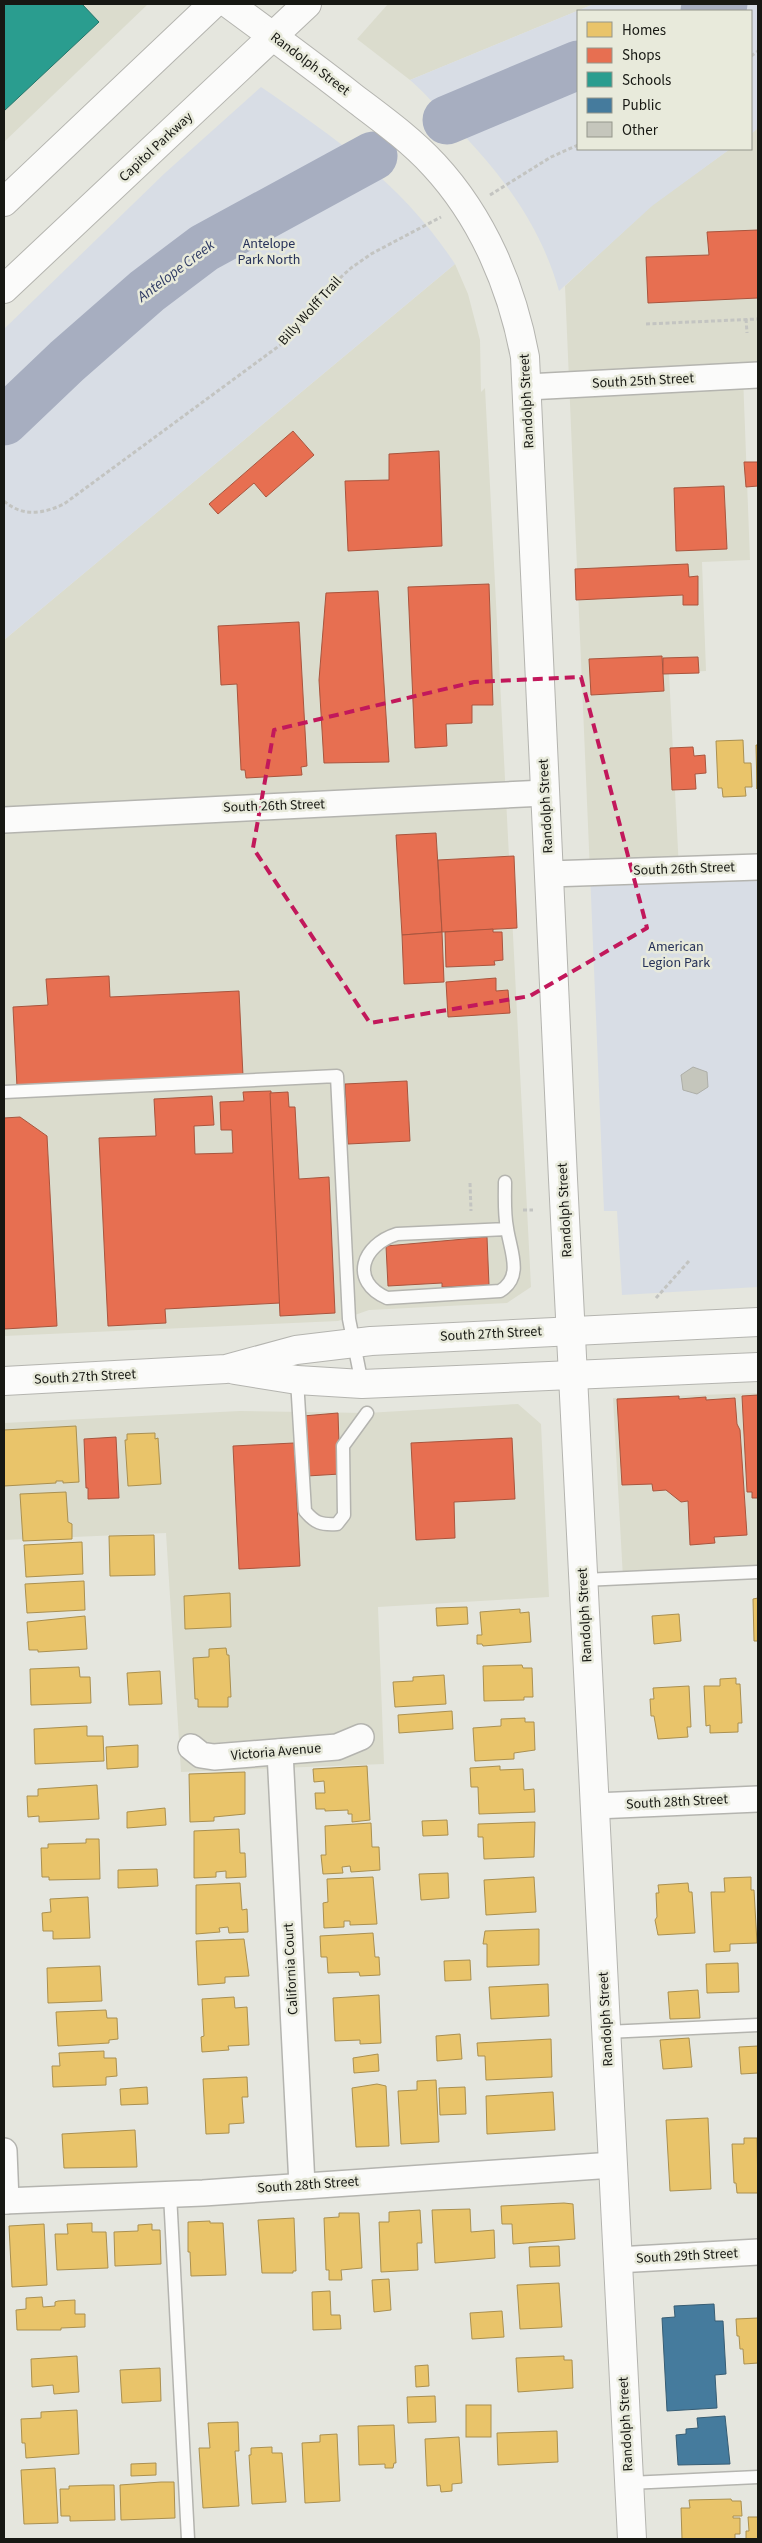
<svg xmlns="http://www.w3.org/2000/svg" width="762" height="2543" viewBox="0 0 762 2543" font-family="'Source Sans 3',sans-serif">
	<style>
		.built { fill: #dbdccd }
		.green { fill: #d8dde5 }
		.homes { fill: #e9c46a; stroke: #aa9050 }
		.shops { fill: #e76f51; stroke: #a9553e }
		.schools { fill: #2a9d8f; stroke: #24756a }
		.public { fill: #457b9d; stroke: #375d74 }
		.lines { fill: none; stroke-linecap: round; stroke-linejoin: round }
		.river { stroke: #a7aec0; stroke-width: 49 }
		.building { fill: #c5c6bc; stroke: #adaea8 }
		.lane-casing { stroke: #b4b4af; stroke-width: 15 }
		.street-casing { stroke: #b4b4af; stroke-width: 28 }
		.secondary-casing { stroke: #b4b4af; stroke-width: 30 }
		.path { stroke: #c3c4c1; stroke-width: 3; stroke-dasharray: 4 2.5; stroke-linecap: butt }
		.lane { stroke: #fbfbfa; stroke-width: 12 }
		.street { stroke: #fbfbfa; stroke-width: 25 }
		.secondary { stroke: #fbfbfa; stroke-width: 28 }
		.marked { fill: none; stroke: #c2185b; stroke-width: 4; stroke-dasharray: 10 6; stroke-linejoin: round }
		.labels { text-anchor: middle; dominant-baseline: central; stroke-width: 5; stroke-linejoin: round; paint-order: stroke }
		.street-label { font-size: 14px; fill: #171813; stroke: #e8eadb }
		.park-label { font-size: 14px; fill: #263159; stroke: #e8eadb }
		.water-label { font-size: 15px; font-style: italic; fill: #303c65; stroke: #e8eadb }
	</style>
	<rect width="100%" height="100%" fill="#e5e6de"/>
	<g class="built">
		<path d="M4 4H148L4 142Z"/>
		<path d="M388 4H594L410 80 357 39Z"/>
		<path d="M758 128V375L743 376 750 560 702 562 706 671 669 673 679 870 590 872 565 286 652 205 730 149H751V134Z"/>
		<path d="M455 264 468 294 480 340 481 392 485 388 531 1287 507 1303 369 1310 338 1321 4 1336V640Z"/>
		<path d="M758 1393V1572L623 1578 613 1398Z"/>
		<path d="M518 1404 541 1424 549 1597 378 1607 384 1764 181 1772 166 1533 4 1540V1423L240 1411 367 1413Z"/>
	</g>
	<g class="green">
		<path d="M594 4H758V128L751 134V11H578V149H730L652 206 559 291C539 220 496 167 445 116 433 103 423 91 410 80Z"/>
		<path d="M261 87C337 139 403 185 455 264L4 640V329L165 173Z"/>
		<path d="M758 867V1287L622 1295 617 1211H604L590 872Z"/>
	</g>
	<g class="homes">
		<path d="M743 740 744 763H751L752 787H745L746 796 723 797 722 788H718L716 741Z"/>
		<path d="M756 745H758L757 789Z"/>
		<path d="M76 1426 79 1482 63 1483V1481H56V1483L4 1486V1430Z"/>
		<path d="M155 1433V1439L158 1438 161 1484 128 1486 125 1440H127V1434Z"/>
		<path d="M66 1492 68 1522 72 1524V1539L23 1541 20 1494Z"/>
		<path d="M154 1535 155 1575 110 1576 109 1536Z"/>
		<path d="M82 1542 83 1574 26 1577 24 1545Z"/>
		<path d="M84 1581 85 1610 27 1613 25 1584Z"/>
		<path d="M230 1593 231 1627 185 1629 184 1596Z"/>
		<path d="M758 1598V1641H754L753 1599Z"/>
		<path d="M467 1607 468 1624 437 1626 436 1608Z"/>
		<path d="M520 1609V1613L529 1612 531 1642 483 1646 482 1644H477V1635H482L480 1612Z"/>
		<path d="M679 1614 681 1641 654 1644 652 1616Z"/>
		<path d="M85 1616 87 1649 38 1652V1650H29L27 1622Z"/>
		<path d="M226 1648 227 1655H229L231 1697H228V1707H198V1699H195L193 1658 209 1657V1649Z"/>
		<path d="M522 1665 523 1668H532L533 1697H524V1700L484 1701 483 1666Z"/>
		<path d="M79 1667 80 1677H90L91 1703 31 1705 30 1669Z"/>
		<path d="M160 1671 162 1704 129 1705 127 1673Z"/>
		<path d="M444 1675 446 1704 395 1707 393 1682 413 1681V1677Z"/>
		<path d="M736 1678V1684H740L742 1723H738V1732L710 1733V1725L706 1726 704 1686H720V1679Z"/>
		<path d="M689 1686 691 1727H687L688 1737 658 1739 654 1716H651L650 1699H654L653 1688Z"/>
		<path d="M452 1711 453 1729 399 1733 398 1715Z"/>
		<path d="M525 1718V1722H534L535 1750 514 1753V1759L475 1761 473 1728 501 1726V1719Z"/>
		<path d="M87 1726V1736H103L104 1761 35 1764 34 1729Z"/>
		<path d="M138 1745V1767L107 1769 106 1747Z"/>
		<path d="M367 1766 370 1820 352 1822V1814H348V1810L325 1811V1809H316L315 1793H325L324 1781 314 1782 313 1769Z"/>
		<path d="M500 1766V1770L523 1769 524 1790 534 1789 535 1812 479 1814 478 1787H471L470 1768Z"/>
		<path d="M245 1772V1814L214 1817V1821L190 1822 189 1774Z"/>
		<path d="M97 1785 99 1819 39 1822V1816L28 1817 27 1796H38V1789Z"/>
		<path d="M165 1808 166 1825 127 1828V1812Z"/>
		<path d="M447 1820 448 1835 423 1836 422 1821Z"/>
		<path d="M535 1822 534 1857 484 1859 483 1837H478V1824Z"/>
		<path d="M371 1823 372 1847H379L380 1870 351 1872 350 1866 342 1867 343 1873 323 1874 321 1855H326L325 1826Z"/>
		<path d="M239 1829 240 1853H245L246 1877 226 1878V1871L216 1872V1877L194 1878V1831Z"/>
		<path d="M86 1839H99L100 1879 49 1880V1877H42L41 1848H48V1844L86 1843Z"/>
		<path d="M157 1869 158 1886 118 1888V1870Z"/>
		<path d="M448 1873 449 1898 421 1900 419 1874Z"/>
		<path d="M373 1877 377 1924 350 1925V1921H344V1927L324 1928 323 1903 328 1902 327 1879Z"/>
		<path d="M534 1877 536 1912 486 1915 484 1880Z"/>
		<path d="M751 1877V1890H754L757 1943 730 1944V1951L714 1952 711 1892H725L724 1878Z"/>
		<path d="M240 1883 242 1910 247 1909 248 1932 229 1933 228 1927 219 1928 220 1932 196 1934V1885Z"/>
		<path d="M688 1883 689 1892H692L695 1933 658 1935 655 1920 657 1917 656 1893H659L658 1885Z"/>
		<path d="M88 1897 90 1938 53 1939V1931H43L42 1913 51 1912 50 1899Z"/>
		<path d="M539 1929V1965L487 1967V1944H483L485 1931Z"/>
		<path d="M373 1933 375 1957H379L380 1975 360 1976 359 1972 328 1973 327 1957H321L320 1936Z"/>
		<path d="M244 1939 249 1976 225 1977V1983L198 1985 196 1941Z"/>
		<path d="M470 1960 471 1980 445 1981 444 1961Z"/>
		<path d="M738 1963 739 1992 707 1993 706 1964Z"/>
		<path d="M100 1966 102 2001 48 2003 47 1968Z"/>
		<path d="M548 1984 549 2016 491 2019 489 1987Z"/>
		<path d="M698 1990 700 2018 670 2019 668 1992Z"/>
		<path d="M379 1995 381 2043 360 2044V2040L335 2041 333 1998Z"/>
		<path d="M234 1997 235 2008 247 2007 249 2045 228 2046 229 2050 202 2052 201 2037 204 2036 202 1999Z"/>
		<path d="M106 2010 107 2018H117L118 2039 109 2040V2043L58 2046 56 2012Z"/>
		<path d="M460 2034 462 2059 437 2061 436 2036Z"/>
		<path d="M689 2038 692 2067 663 2069 660 2040Z"/>
		<path d="M551 2039 552 2077 486 2080 485 2056H478L477 2043Z"/>
		<path d="M758 2046V2073L741 2074 739 2047Z"/>
		<path d="M104 2051V2058H116L117 2076 106 2077V2085L53 2087 52 2066H60L59 2053Z"/>
		<path d="M378 2054 379 2071 354 2073 353 2058Z"/>
		<path d="M247 2077 248 2097H242L244 2123 229 2124V2133L206 2134 203 2079Z"/>
		<path d="M436 2080 439 2142 401 2144 398 2091 417 2090V2081Z"/>
		<path d="M377 2084 386 2086 389 2146 356 2147 352 2088Z"/>
		<path d="M147 2087 148 2104 121 2105 120 2089Z"/>
		<path d="M465 2087 466 2114 440 2115 439 2088Z"/>
		<path d="M553 2092 555 2130 487 2134 486 2096Z"/>
		<path d="M708 2118 711 2189 670 2191 666 2120Z"/>
		<path d="M135 2130 137 2167 64 2168 62 2134Z"/>
		<path d="M744 2138H757L758 2193H737L736 2183H734L732 2144H744Z"/>
		<path d="M564 2203 573 2204 575 2239 513 2244 512 2224H502L501 2206Z"/>
		<path d="M470 2209 471 2232 494 2230 495 2258 435 2263 432 2210Z"/>
		<path d="M420 2210 422 2243H417L418 2270 381 2272 379 2222H389V2212Z"/>
		<path d="M339 2213H359L362 2268 341 2270 342 2280H329V2270H326L324 2218 339 2217Z"/>
		<path d="M294 2218 296 2271H293V2273H262L258 2220Z"/>
		<path d="M210 2221V2223H223L226 2275 191 2276 190 2252H188V2222Z"/>
		<path d="M92 2223V2232H106L108 2268 57 2270 55 2234H68L67 2224Z"/>
		<path d="M44 2224 47 2285 12 2287 9 2226Z"/>
		<path d="M152 2224V2230H160L161 2264 115 2266 114 2232 138 2231V2225Z"/>
		<path d="M559 2246 560 2266 530 2267 529 2247Z"/>
		<path d="M389 2279 391 2310 374 2312 372 2280Z"/>
		<path d="M559 2283 562 2327 520 2329 517 2285Z"/>
		<path d="M330 2291 331 2315H340L341 2329 313 2330 312 2292Z"/>
		<path d="M42 2297 43 2307 55 2306V2302L58 2301 75 2300V2314H85V2327L61 2328V2330H17L16 2310 26 2309V2298Z"/>
		<path d="M502 2311 504 2337 472 2339 470 2313Z"/>
		<path d="M758 2318V2363L744 2364 743 2349H740L739 2336H737L736 2319Z"/>
		<path d="M77 2356 79 2392 54 2394 53 2385 32 2387 31 2359Z"/>
		<path d="M564 2356V2360H572L573 2388 518 2392 516 2358Z"/>
		<path d="M428 2365 429 2386 416 2387 415 2366Z"/>
		<path d="M160 2368 161 2401 122 2403 120 2370Z"/>
		<path d="M435 2396 436 2422 408 2423 407 2397Z"/>
		<rect x="466" y="2405" width="25" height="32"/>
		<path d="M77 2410 79 2454 26 2458 25 2443H22L21 2419 41 2418V2412Z"/>
		<path d="M238 2422 239 2451H235L239 2506 203 2508 199 2448H210L208 2423Z"/>
		<path d="M394 2425 396 2463H394L393 2468H385V2464L359 2465 358 2426Z"/>
		<path d="M557 2431 558 2462 498 2465 497 2433Z"/>
		<path d="M337 2434 340 2501 305 2503 302 2443 320 2442V2435Z"/>
		<path d="M459 2437 462 2483 452 2484V2491L441 2492 440 2485 427 2486 425 2439Z"/>
		<path d="M272 2447V2453H282L286 2502 252 2504 249 2455H251V2448Z"/>
		<path d="M156 2463V2475L131 2476V2464Z"/>
		<path d="M55 2468 58 2523 24 2524 21 2470Z"/>
		<path d="M161 2482H174L175 2518 121 2520 120 2485Z"/>
		<path d="M103 2485H114L115 2520 70 2521V2516H61L60 2489H69V2486Z"/>
		<path d="M731 2499 732 2501H741L742 2516H733V2518H740V2534H735V2539H682L681 2508H690L689 2500Z"/>
		<path d="M748 2517H758V2539H746V2531H749Z"/>
	</g>
	<g class="shops">
		<path d="M758 230V298L648 303 646 257 709 255 707 232Z"/>
		<path d="M293 431 314 455 266 497 254 483 218 514 209 504Z"/>
		<path d="M439 451 442 546 348 551 345 481 389 480V454Z"/>
		<path d="M744 462H758V486L746 487Z"/>
		<path d="M724 486 727 549 676 551 674 488Z"/>
		<path d="M688 564 689 577 698 576V605H683V595L576 600 575 569Z"/>
		<path d="M489 584 493 705H472V723L446 724 447 746 415 748 408 587Z"/>
		<path d="M378 591 389 762 324 763 319 680 326 593Z"/>
		<path d="M299 622 307 766 301 767 302 775 246 778 245 770H241L237 684 221 685 218 626Z"/>
		<path d="M662 656 664 691 591 695 589 659Z"/>
		<path d="M698 657 699 673 663 674V658Z"/>
		<path d="M693 747 694 756 705 755 706 773 695 774 696 789 672 790 670 748Z"/>
		<path d="M436 833 442 932 402 935 396 835Z"/>
		<path d="M514 856 517 928 442 932 438 860Z"/>
		<path d="M493 929V932H502L503 960 494 961 495 965 446 967 445 932Z"/>
		<path d="M442 932 444 982 404 984 402 935Z"/>
		<path d="M109 976 110 997 239 991 243 1076 17 1087 13 1007 48 1005 46 979Z"/>
		<path d="M496 978V991L508 990 510 1013 448 1017 446 982Z"/>
		<path d="M407 1081 410 1141 348 1144 345 1084Z"/>
		<path d="M271 1091 280 1303 165 1309 166 1323 108 1326 99 1138 156 1136 154 1099 212 1096 214 1125 194 1126 195 1154 233 1153 232 1130H221L220 1102 244 1101 243 1092Z"/>
		<path d="M288 1092 289 1107H295L299 1179 329 1177 335 1313 280 1316 270 1093Z"/>
		<path d="M20 1117 47 1136 57 1326 4 1329V1118Z"/>
		<path d="M487 1237 489 1285 442 1287V1283L388 1286 386 1246Z"/>
		<path d="M758 1395V1498H752V1492H747L742 1396Z"/>
		<path d="M679 1396V1399L706 1397V1400L735 1398 737 1424 740 1430 747 1535 714 1537 715 1543 690 1545 688 1501 681 1502 666 1490 653 1491 652 1484 622 1485 617 1399Z"/>
		<path d="M338 1413 340 1474 307 1476 303 1416Z"/>
		<path d="M116 1437 119 1498 88 1499V1488H86L84 1439Z"/>
		<path d="M512 1438 515 1499 454 1502 455 1538 416 1540 411 1443Z"/>
		<path d="M294 1443 300 1566 239 1569 233 1446Z"/>
	</g>
	<path class="schools" d="M4 4H82L99 22 4 111Z"/>
	<g class="public">
		<path d="M714 2304 715 2321H723L726 2374 715 2375 717 2408 667 2411 662 2318 675 2317 674 2306Z"/>
		<path d="M725 2416 730 2464 678 2465 676 2435 686 2434V2429L698 2428 697 2418Z"/>
	</g>
	<g class="lines">
		<g class="river">
			<path d="M705 11 723 4"/>
			<path d="M447 120 578 65"/>
			<path d="M4 421 67 361 147 291 204 248 373 156"/>
		</g>
	</g>
	<path class="building" d="M693 1067 707 1072 708 1087 697 1094 683 1090 681 1075Z"/>
	<g class="lines">
		<g class="lane-casing">
			<g id="lane">
				<path d="M4 1092 337 1076 349 1319 362 1384"/>
				<path d="M505 1182C505 1197 504 1213 507 1228 510 1250 524 1277 500 1291L387 1298C349 1281 362 1245 397 1234L507 1229"/>
				<path d="M297 1380 305 1511C315 1523 321 1525 337 1524L344 1515 343 1446 367 1413"/>
				<path d="M583 1580 758 1572"/>
				<path d="M606 2032 758 2025"/>
				<path d="M170 2194 188 2539"/>
				<path d="M629 2483 758 2477"/>
			</g>
		</g>
		<g class="street-casing">
			<g id="street">
				<path d="M527 387 758 375"/>
				<path d="M4 820 545 793"/>
				<path d="M549 874 758 867"/>
				<path d="M191 1747 201 1755 214 1757 337 1747 361 1737"/>
				<path d="M280 1752 302 2185"/>
				<path d="M595 1806 758 1799"/>
				<path d="M4 2151 6 2201"/>
				<path d="M4 2201 203 2193 613 2165"/>
				<path d="M617 2260 758 2252"/>
			</g>
		</g>
		<g class="secondary-casing">
			<g id="secondary">
				<path d="M229 4C271 35 312 65 353 97 382 119 410 139 434 165 483 218 512 287 525 357L563 1179 632 2539"/>
				<path d="M4 202 213 4"/>
				<path d="M4 289 307 4"/>
				<path d="M235 1370 297 1380 362 1384 758 1367"/>
				<path d="M4 1381 226 1369 296 1350 371 1341 758 1322"/>
			</g>
		</g>
		<g class="path">
			<path d="M751 56 758 51"/>
			<path d="M490 195 551 157 578 145"/>
			<path d="M746 319 747 333"/>
			<path d="M646 324 758 319"/>
			<path d="M4 501C22 517 43 514 64 504L283 343 309 315 330 287 351 268 371 254 441 217"/>
			<path d="M470 1183 471 1211"/>
			<path d="M523 1210H533"/>
			<path d="M656 1298 689 1261"/>
		</g>
		<use href="#lane" class="lane"/>
		<use href="#street" class="street"/>
		<use href="#secondary" class="secondary"/>
	</g>
	<path class="marked" d="M581 677 647 928 530 996 370 1023 253 848 274 730 474 682Z"/>
	<g class="labels">
		<g class="street-label">
			<text transform="translate(310 64) rotate(37)">Randolph Street</text>
			<text transform="translate(156 147) rotate(-43)">Capitol Parkway</text>
			<text transform="translate(310 311) rotate(-48)">Billy Wolff Trail</text>
			<text transform="translate(643 381) rotate(-3)">South 25th Street</text>
			<text transform="translate(527 401) rotate(-93)">Randolph Street</text>
			<text transform="translate(274 806) rotate(-2)">South 26th Street</text>
			<text transform="translate(546 806) rotate(-93)">Randolph Street</text>
			<text transform="translate(684 869) rotate(-2)">South 26th Street</text>
			<text transform="translate(565 1210) rotate(-93)">Randolph Street</text>
			<text transform="translate(491 1334) rotate(-3)">South 27th Street</text>
			<text transform="translate(85 1377) rotate(-3)">South 27th Street</text>
			<text transform="translate(585 1615) rotate(-93)">Randolph Street</text>
			<text transform="translate(276 1752) rotate(-5)">Victoria Avenue</text>
			<text transform="translate(677 1802) rotate(-3)">South 28th Street</text>
			<text transform="translate(291 1969) rotate(-93)">California Court</text>
			<text transform="translate(606 2019) rotate(-93)">Randolph Street</text>
			<text transform="translate(308 2185) rotate(-4)">South 28th Street</text>
			<text transform="translate(687 2256) rotate(-3)">South 29th Street</text>
			<text transform="translate(626 2424) rotate(-93)">Randolph Street</text>
		</g>
		<g class="park-label">
			<text x="269" y="244">Antelope<tspan x="269" dy="16">Park North</tspan></text>
			<text x="676" y="947">American<tspan x="676" dy="16">Legion Park</tspan></text>
		</g>
		<g class="water-label">
			<text transform="translate(176 271) rotate(-37)">Antelope Creek</text>
		</g>
	</g>
	<rect width="762" height="2543" fill="none" stroke="#171813" stroke-width="10"/>
	<rect x="577" y="10" width="175" height="140" fill="#e8eadb" stroke="#94968b"/>
	<rect x="587" y="22" width="25" height="15" fill="#e9c46a" stroke="#94968b"/>
	<text x="622" y="35" font-size="15" fill="#171813">Homes</text>
	<rect x="587" y="48" width="25" height="15" fill="#e76f51" stroke="#94968b"/>
	<text x="622" y="60" font-size="15" fill="#171813">Shops</text>
	<rect x="587" y="72" width="25" height="15" fill="#2a9d8f" stroke="#94968b"/>
	<text x="622" y="85" font-size="15" fill="#171813">Schools</text>
	<rect x="587" y="98" width="25" height="15" fill="#457b9d" stroke="#94968b"/>
	<text x="622" y="110" font-size="15" fill="#171813">Public</text>
	<rect x="587" y="122" width="25" height="15" fill="#c5c6bc" stroke="#94968b"/>
	<text x="622" y="135" font-size="15" fill="#171813">Other</text>
</svg>
